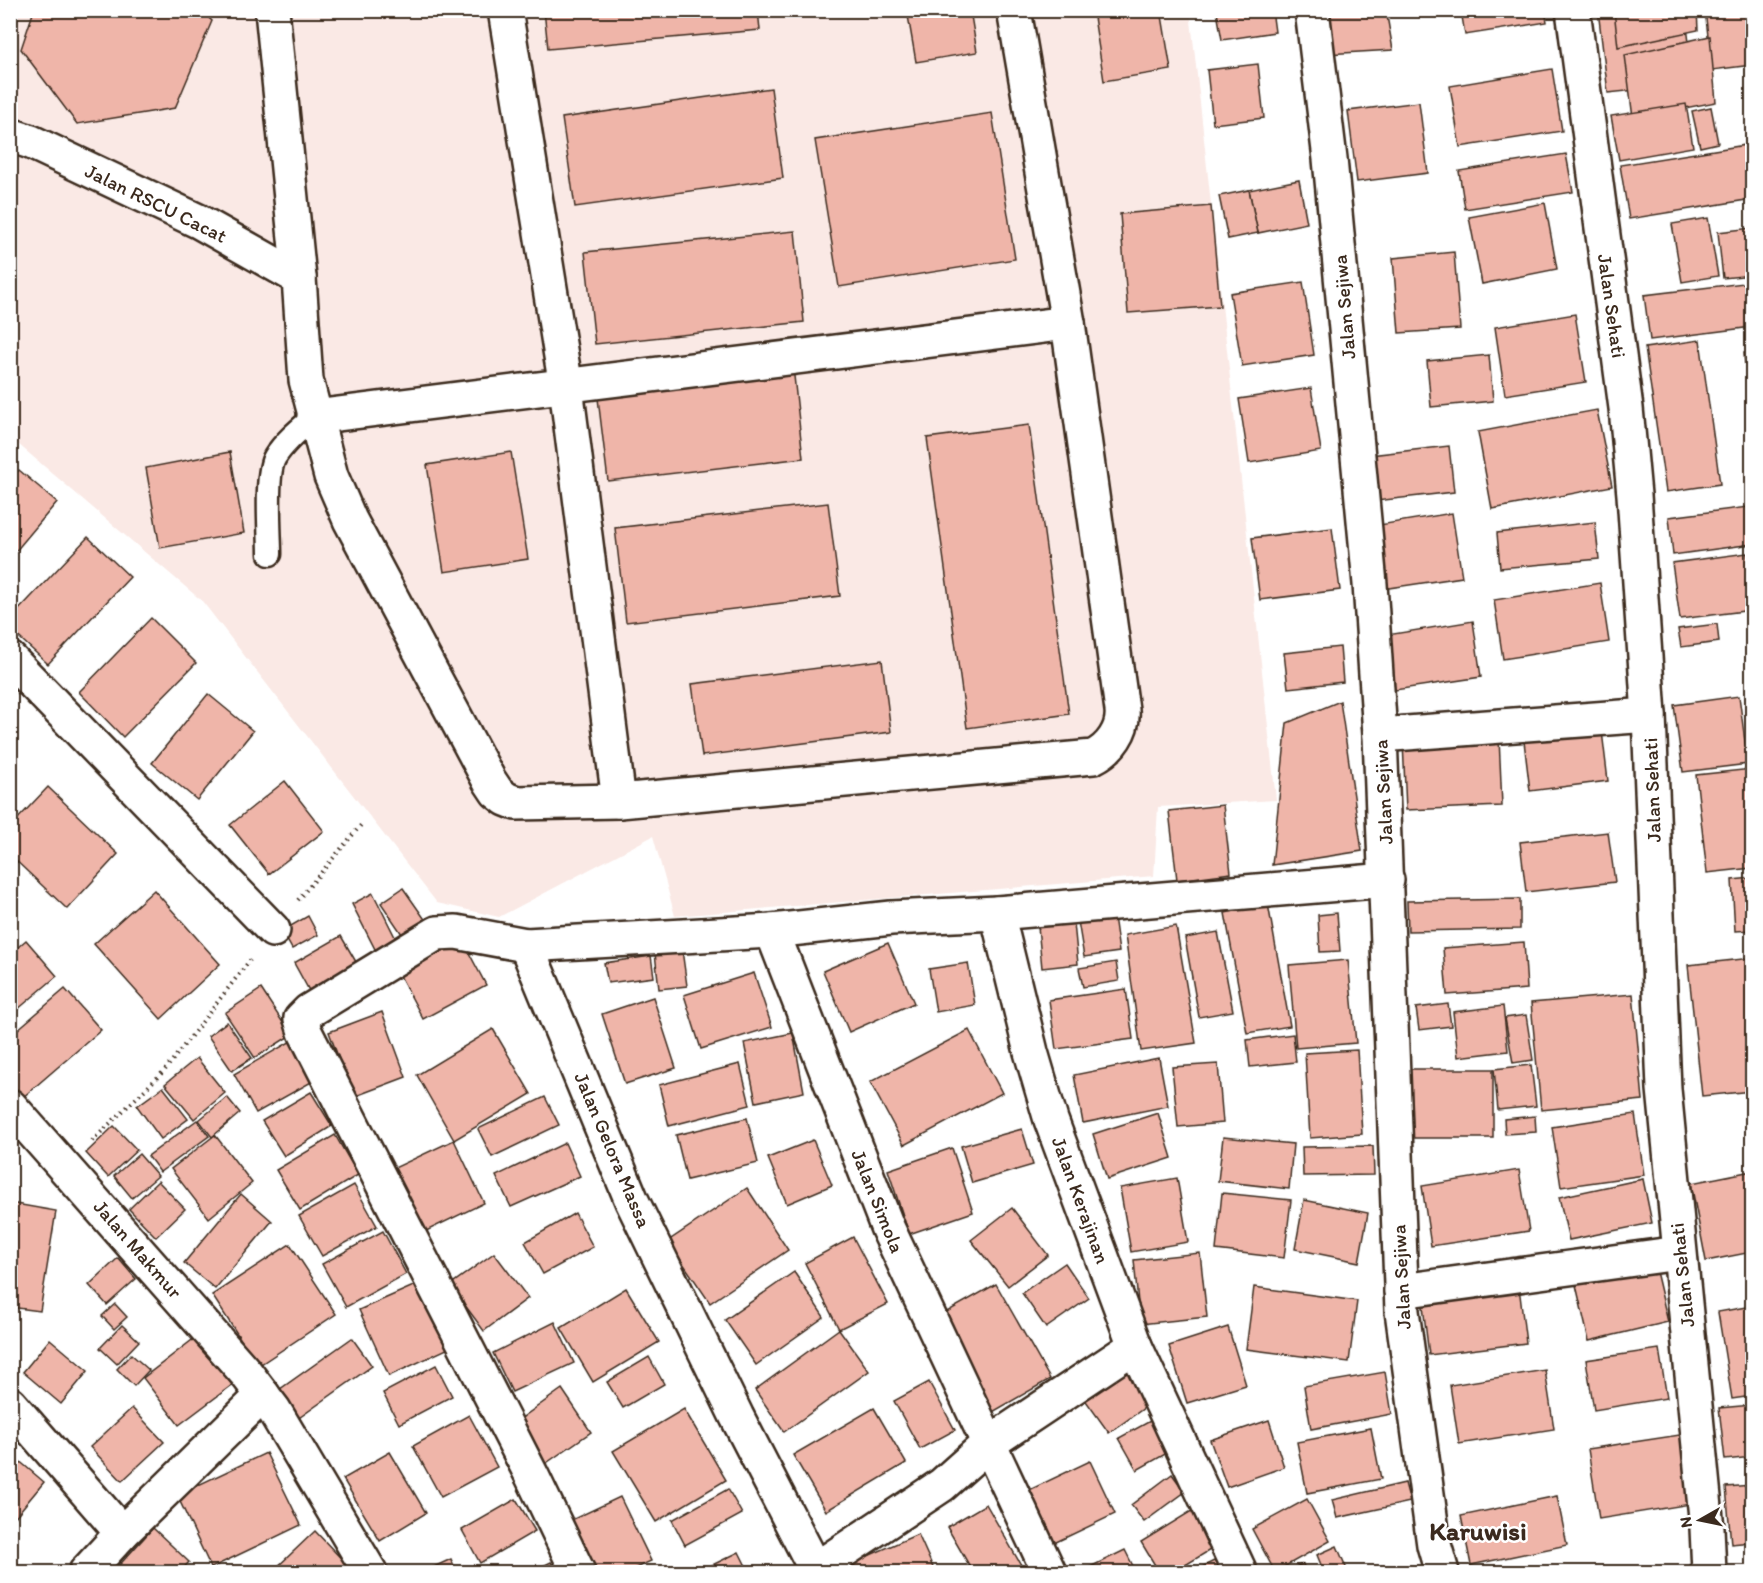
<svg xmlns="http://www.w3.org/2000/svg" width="1763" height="1583" viewBox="0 0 1763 1583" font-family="Itim,sans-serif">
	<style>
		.built { fill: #fae9e5 }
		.building { fill: #efb5a9; stroke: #3b2a1e; stroke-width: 1.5 }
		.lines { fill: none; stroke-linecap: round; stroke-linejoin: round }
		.lane-casing { stroke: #3b2a1e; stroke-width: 27 }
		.street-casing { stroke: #3b2a1e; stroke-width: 38 }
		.path { stroke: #3b2a1e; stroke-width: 4; stroke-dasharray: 1.5 4.5; stroke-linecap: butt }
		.lane { stroke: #fff; stroke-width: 22 }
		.street { stroke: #fff; stroke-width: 33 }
		.labels { text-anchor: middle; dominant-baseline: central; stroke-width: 5; stroke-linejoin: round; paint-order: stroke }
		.street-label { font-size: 20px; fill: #3b2a1e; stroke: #fff }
		.district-label { font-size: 26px; font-weight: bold; fill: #3b2a1e; stroke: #fff }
	</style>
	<rect width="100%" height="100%" fill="#fff"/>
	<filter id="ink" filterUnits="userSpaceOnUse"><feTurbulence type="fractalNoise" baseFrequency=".0167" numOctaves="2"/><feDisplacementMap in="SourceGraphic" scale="12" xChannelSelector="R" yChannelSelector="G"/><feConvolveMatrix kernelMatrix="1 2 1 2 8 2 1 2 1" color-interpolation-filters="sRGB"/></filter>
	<g filter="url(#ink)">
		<path class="built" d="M11 11H1190L1276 800 1158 807 1154 876 675 916 653 836 499 917 437 903 202 601 11 438Z"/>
		<g class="building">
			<path d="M34 10H201L212 21 175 108 77 124 21 49Z"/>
			<path d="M544 10H758L760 30 548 49Z"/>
			<path d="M907 10H970L977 52 916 62Z"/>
			<path d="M1138 10H1161L1171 70 1104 81 1094 17Z"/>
			<path d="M1226 10H1272L1275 32 1222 40 1217 12Z"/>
			<path d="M1324 10H1386L1393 50 1326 54Z"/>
			<path d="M1461 10H1545L1547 22 1465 35Z"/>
			<path d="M1598 10H1685L1694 84 1608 93Z"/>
			<path d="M1614 10H1697L1698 30 1618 47Z"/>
			<path d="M1705 10H1752V65L1712 70Z"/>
			<path d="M1710 36 1716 102 1633 118 1625 55Z"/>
			<path d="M1258 64 1264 118 1213 124 1207 70Z"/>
			<path d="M1552 69 1562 131 1460 147 1450 86Z"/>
			<path d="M771 88 783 178 575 207 562 118Z"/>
			<path d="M1419 102 1428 173 1357 182 1348 111Z"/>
			<path d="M1686 104 1693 147 1619 160 1611 116Z"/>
			<path d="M1711 107 1718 143 1700 147 1692 111Z"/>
			<path d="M992 113 1015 259 839 287 815 140Z"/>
			<path d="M1752 144V199L1629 219 1620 165Z"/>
			<path d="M1566 154 1573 192 1465 209 1459 171Z"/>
			<path d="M1299 180 1307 223 1258 233 1249 190Z"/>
			<path d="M1249 190 1258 233 1228 239 1219 196Z"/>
			<path d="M1545 203 1557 269 1482 284 1469 217Z"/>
			<path d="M1211 206 1220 306 1128 313 1120 214Z"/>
			<path d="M1708 218 1718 276 1682 282 1672 224Z"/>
			<path d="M1752 228V275L1723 278 1718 232Z"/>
			<path d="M795 231 804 322 595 344 585 252Z"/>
			<path d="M1454 252 1460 329 1399 333 1393 258Z"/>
			<path d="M1303 282 1314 355 1242 366 1230 293Z"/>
			<path d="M1752 282V327L1650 340 1644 295Z"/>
			<path d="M1575 314 1586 382 1505 395 1495 327Z"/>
			<path d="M1700 340 1720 484 1666 492 1645 348Z"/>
			<path d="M1744 353H1752V409H1749Z"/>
			<path d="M1489 355 1493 401 1431 407 1427 361Z"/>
			<path d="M793 367 803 458 608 481 597 390Z"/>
			<path d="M1311 388 1321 451 1249 463 1239 399Z"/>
			<path d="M1597 410 1612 486 1492 509 1478 432Z"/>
			<path d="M1029 425 1069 714 967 728 927 438Z"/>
			<path d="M1449 446 1454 492 1376 501 1370 455Z"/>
			<path d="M230 452 244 533 160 548 146 468Z"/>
			<path d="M511 452 528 559 444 572 427 465Z"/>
			<path d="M19 470 57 502 10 558V480Z"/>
			<path d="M828 503 840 596 626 622 615 528Z"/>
			<path d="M1748 507 1752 544 1673 555 1669 517Z"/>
			<path d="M1452 513 1462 577 1383 589 1373 526Z"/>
			<path d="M1595 522 1599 559 1500 568 1497 533Z"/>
			<path d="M1332 528 1340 590 1260 600 1252 538Z"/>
			<path d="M88 537 130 577 48 664 10 629V619Z"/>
			<path d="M1747 553 1752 592V610L1680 619 1672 563Z"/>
			<path d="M1600 583 1609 642 1503 659 1494 600Z"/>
			<path d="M151 618 196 663 123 737 79 692Z"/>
			<path d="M1473 621 1481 677 1395 690 1387 635Z"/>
			<path d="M1717 624 1719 642 1681 647 1678 629Z"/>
			<path d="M1340 647 1343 682 1288 688 1284 653Z"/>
			<path d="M882 660 891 732 702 756 692 684Z"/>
			<path d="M208 694 253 731 197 800 152 763Z"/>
			<path d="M1739 696 1748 764 1683 772 1674 705Z"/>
			<path d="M1340 701 1362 851 1272 865 1287 723Z"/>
			<path d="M1601 723 1608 781 1530 791 1523 733Z"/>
			<path d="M1499 738 1502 806 1406 810 1403 741Z"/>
			<path d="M1752 769V868L1707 873 1696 775Z"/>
			<path d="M285 781 324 831 269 874 230 825Z"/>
			<path d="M48 787 118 854 67 909 10 855V827Z"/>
			<path d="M1223 805 1231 873 1177 880 1169 811Z"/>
			<path d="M1608 832 1615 882 1526 892 1520 842Z"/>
			<path d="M1752 878V930L1735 931 1732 880Z"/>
			<path d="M403 888 431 928 408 943 381 903Z"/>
			<path d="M154 890 220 964 161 1019 94 944Z"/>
			<path d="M373 893 398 943 377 953 352 904Z"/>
			<path d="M1520 899V929L1408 931 1407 901Z"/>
			<path d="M1268 904 1290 1026 1247 1033 1225 913Z"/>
			<path d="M1337 913 1340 951 1320 952 1318 915Z"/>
			<path d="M308 916 318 935 292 949 282 931Z"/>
			<path d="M1114 916 1119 952 1084 957 1078 921Z"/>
			<path d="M1074 923 1078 964 1042 968 1038 927Z"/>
			<path d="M1176 926 1196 1043 1141 1051 1125 935Z"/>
			<path d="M1218 932 1233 1011 1199 1017 1185 938Z"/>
			<path d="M341 936 359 967 311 994 294 963Z"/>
			<path d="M460 936 486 985 423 1019 397 970Z"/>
			<path d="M26 940 57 976 10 1016V954Z"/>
			<path d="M1524 942 1527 989 1447 995 1443 948Z"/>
			<path d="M888 943 914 1003 849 1032 823 971Z"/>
			<path d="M682 950 687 986 659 989 655 953Z"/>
			<path d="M651 956 654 977 608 983 604 963Z"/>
			<path d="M1752 958V1091L1702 1096 1688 965Z"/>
			<path d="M1348 960 1356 1043 1296 1048 1289 965Z"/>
			<path d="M1116 962 1119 981 1083 987 1079 968Z"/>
			<path d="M968 963 975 1005 936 1012 929 969Z"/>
			<path d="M754 973 772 1027 701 1049 684 995Z"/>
			<path d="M65 989 101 1030 22 1098 10 1085V1036Z"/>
			<path d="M261 989 291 1035 255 1058 225 1013Z"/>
			<path d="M1126 989 1133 1039 1056 1049 1049 1000Z"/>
			<path d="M1633 994 1643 1100 1541 1110 1531 1003Z"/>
			<path d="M653 997 676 1068 625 1084 602 1014Z"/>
			<path d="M1448 1004 1451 1026 1419 1030 1416 1008Z"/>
			<path d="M1503 1006 1508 1051 1458 1057 1453 1012Z"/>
			<path d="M382 1012 406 1077 353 1097 329 1032Z"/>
			<path d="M1526 1015 1533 1060 1513 1063 1505 1018Z"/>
			<path d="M227 1022 252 1058 232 1071 208 1036Z"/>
			<path d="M493 1029 531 1094 454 1140 417 1075Z"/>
			<path d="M969 1030 1002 1093 904 1145 870 1082Z"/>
			<path d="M793 1033 804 1092 756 1102 744 1043Z"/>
			<path d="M1293 1034 1296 1062 1250 1067 1247 1040Z"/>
			<path d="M293 1040 315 1080 256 1113 234 1074Z"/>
			<path d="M1357 1050 1362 1134 1310 1138 1305 1053Z"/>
			<path d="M197 1058 225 1093 194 1119 165 1084Z"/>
			<path d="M1159 1058 1168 1106 1083 1123 1074 1075Z"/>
			<path d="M740 1064 750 1105 669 1126 659 1085Z"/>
			<path d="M1218 1064 1223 1123 1178 1127 1172 1067Z"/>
			<path d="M1531 1065 1536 1106 1498 1110 1494 1069Z"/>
			<rect x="1398" y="1069" width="95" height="69"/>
			<path d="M163 1087 188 1119 161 1139 137 1106Z"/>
			<path d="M311 1092 332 1126 284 1156 262 1121Z"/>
			<path d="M227 1097 240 1113 212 1137 199 1120Z"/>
			<path d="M545 1097 559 1125 492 1157 478 1129Z"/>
			<path d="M1158 1113 1172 1158 1107 1179 1093 1134Z"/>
			<path d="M1635 1114 1644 1175 1561 1187 1552 1127Z"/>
			<path d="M1535 1116 1536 1132 1505 1134 1504 1119Z"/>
			<path d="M747 1118 758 1163 687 1180 676 1135Z"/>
			<path d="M197 1120 209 1136 160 1172 148 1156Z"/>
			<path d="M114 1126 137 1150 108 1177 86 1153Z"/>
			<path d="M1022 1129 1033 1165 972 1183 961 1146Z"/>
			<path d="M215 1135 252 1183 209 1218 171 1169Z"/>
			<path d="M335 1135 358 1175 300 1210 276 1170Z"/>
			<path d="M1223 1137 1293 1144 1289 1189 1218 1181Z"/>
			<path d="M454 1140 484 1203 420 1234 390 1170Z"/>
			<path d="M813 1140 832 1185 787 1204 768 1158Z"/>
			<path d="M565 1143 580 1176 511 1207 496 1176Z"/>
			<path d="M1373 1146 1374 1175 1303 1176 1302 1147Z"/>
			<path d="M952 1148 973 1212 909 1234 888 1170Z"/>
			<path d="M139 1154 158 1176 132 1198 114 1176Z"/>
			<path d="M1519 1170 1529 1231 1431 1246 1422 1186Z"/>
			<path d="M1752 1171V1252L1706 1261 1691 1183Z"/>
			<path d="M1177 1178 1188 1242 1131 1252 1120 1188Z"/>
			<path d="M1643 1179 1652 1223 1569 1240 1559 1197Z"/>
			<path d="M158 1181 185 1209 156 1237 129 1209Z"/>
			<path d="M354 1185 377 1226 322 1256 299 1216Z"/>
			<path d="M747 1188 788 1250 710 1303 668 1241Z"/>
			<path d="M1222 1193 1291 1200 1284 1258 1216 1250Z"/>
			<path d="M241 1194 272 1221 215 1289 184 1263Z"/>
			<path d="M1304 1200 1368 1213 1359 1262 1295 1249Z"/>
			<path d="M10 1203 56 1211 40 1311 10 1307Z"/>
			<path d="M1012 1208 1048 1255 1008 1286 971 1240Z"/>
			<path d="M575 1213 593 1247 543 1274 525 1242Z"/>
			<path d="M383 1231 406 1274 346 1307 322 1264Z"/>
			<path d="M853 1237 888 1304 839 1329 805 1263Z"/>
			<path d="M290 1244 336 1314 258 1366 212 1295Z"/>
			<path d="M494 1253 528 1298 484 1331 450 1285Z"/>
			<path d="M1200 1253 1207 1317 1140 1324 1134 1260Z"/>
			<path d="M118 1258 136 1279 107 1305 89 1285Z"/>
			<path d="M1065 1263 1089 1298 1046 1328 1022 1293Z"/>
			<path d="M1655 1267 1668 1322 1589 1341 1576 1285Z"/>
			<path d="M794 1272 824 1317 756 1365 725 1320Z"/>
			<path d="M418 1284 447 1349 389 1376 359 1310Z"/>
			<path d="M996 1284 1050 1379 991 1413 936 1318Z"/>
			<path d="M1254 1287 1357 1301 1349 1362 1246 1349Z"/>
			<path d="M1519 1287 1526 1343 1429 1355 1422 1298Z"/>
			<path d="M626 1288 659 1342 593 1382 561 1328Z"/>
			<path d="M115 1304 127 1317 114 1329 102 1316Z"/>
			<path d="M1752 1306V1396L1732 1399 1718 1312Z"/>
			<path d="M555 1322 574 1363 512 1392 493 1353Z"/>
			<path d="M122 1325 139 1341 117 1364 100 1348Z"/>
			<path d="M1228 1327 1246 1385 1187 1403 1169 1346Z"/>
			<path d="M839 1329 869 1371 784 1432 755 1390Z"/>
			<path d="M196 1337 232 1385 179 1425 143 1378Z"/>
			<path d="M352 1338 372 1366 296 1420 276 1392Z"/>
			<path d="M50 1339 88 1371 61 1404 23 1372Z"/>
			<path d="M1659 1349 1667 1398 1594 1410 1586 1360Z"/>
			<path d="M131 1354 149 1370 134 1386 117 1369Z"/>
			<path d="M649 1357 664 1384 623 1408 607 1382Z"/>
			<path d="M1122 1363 1151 1403 1109 1433 1081 1394Z"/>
			<path d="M436 1365 452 1396 399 1424 383 1393Z"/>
			<path d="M1545 1370 1554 1429 1459 1444 1450 1385Z"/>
			<path d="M1385 1372 1392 1414 1311 1429 1304 1386Z"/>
			<path d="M929 1382 955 1430 920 1449 894 1401Z"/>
			<path d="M562 1389 591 1432 545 1464 516 1422Z"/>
			<path d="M1752 1405V1457L1725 1460 1719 1408Z"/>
			<path d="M132 1408 164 1442 122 1481 90 1447Z"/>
			<path d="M874 1408 906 1463 826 1511 793 1455Z"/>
			<path d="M684 1409 726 1480 656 1522 613 1451Z"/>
			<path d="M469 1415 497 1467 441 1497 413 1446Z"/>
			<path d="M1152 1420 1169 1452 1137 1470 1119 1438Z"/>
			<path d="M1269 1420 1284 1467 1227 1487 1210 1440Z"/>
			<path d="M1371 1428 1381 1479 1307 1493 1297 1442Z"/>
			<path d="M1686 1434 1697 1503 1599 1519 1588 1449Z"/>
			<path d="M390 1452 426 1513 380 1541 343 1479Z"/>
			<path d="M10 1453 44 1482 10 1523Z"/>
			<path d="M266 1453 301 1525 211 1568 177 1495Z"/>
			<path d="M1090 1461 1115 1514 1052 1544 1027 1491Z"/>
			<path d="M1172 1474 1185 1492 1144 1522 1131 1505Z"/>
			<path d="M1405 1483 1410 1502 1337 1518 1332 1500Z"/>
			<path d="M1752 1485V1542L1731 1544 1726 1487Z"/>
			<path d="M728 1489 742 1514 685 1545 672 1520Z"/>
			<path d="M1557 1496 1567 1545 1471 1565 1461 1516Z"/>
			<path d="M620 1497 651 1561 627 1572H588L565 1523Z"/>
			<path d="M516 1499 535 1531 480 1563 462 1530Z"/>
			<path d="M1307 1499 1330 1541 1275 1572 1252 1529Z"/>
			<path d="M986 1504 1021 1565 1009 1572H973L947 1527Z"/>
			<path d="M1198 1507 1220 1544 1174 1572H1159L1141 1542Z"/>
			<path d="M153 1528 189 1562 180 1572H113Z"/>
			<path d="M315 1531 354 1572H272Z"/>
			<path d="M918 1534 935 1572H848L845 1566Z"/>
			<path d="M1337 1546 1348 1572H1324L1317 1555Z"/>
			<path d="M1125 1550 1136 1572H1080Z"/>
			<path d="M739 1552 749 1572H698Z"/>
			<path d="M1224 1556 1232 1572H1192Z"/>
			<path d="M451 1559 457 1572H423Z"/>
			<path d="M551 1562 557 1572H531Z"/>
			<path d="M1303 1564 1306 1572H1283Z"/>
		</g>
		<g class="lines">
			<g class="lane-casing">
				<path id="lane" d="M270 554C270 533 265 473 275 457 284 442 301 428 314 417"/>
			</g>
			<g class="street-casing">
				<g id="street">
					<path d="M272 10 299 278 306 380 331 476 350 520 489 780 497 792 506 799 516 803 619 801 1093 757C1110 749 1124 730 1122 710L1068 323 1014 10"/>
					<path d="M505 10 566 387 619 801"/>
					<path d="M1312 10 1330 159 1370 584 1380 735 1402 1311 1434 1545 1442 1572"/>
					<path d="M1573 10 1626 408 1634 495 1649 715 1664 1089 1707 1528 1709 1572"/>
					<path d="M10 135 31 142 198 221 299 278"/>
					<path d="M314 417 1068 323"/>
					<path d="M10 659 273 930"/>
					<path d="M1380 735 1649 715"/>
					<path d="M997 913 1387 880"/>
					<path d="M772 931 526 945 632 1201 737 1417 817 1572"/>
					<path d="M526 945 456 932 437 933 309 1011 301 1019 305 1032 532 1476 578 1572"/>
					<path d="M10 1106 246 1373 274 1410 370 1572"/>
					<path d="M1401 1291 1679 1253"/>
					<path d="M10 1404 122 1533"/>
					<path d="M816 1569 942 1485 988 1444 1135 1346"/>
					<path d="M86 1572 122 1533 263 1395"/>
					<path d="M1049 1572 888 1229 772 931 891 918 997 913 1031 1052 1051 1120 1135 1346 1240 1572"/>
				</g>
			</g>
			<g class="path">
				<path d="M298 900 361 825"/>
				<path d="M92 1141 165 1070 250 960"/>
			</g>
			<use href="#lane" class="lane"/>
			<use href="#street" class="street"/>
		</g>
	</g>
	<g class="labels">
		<g class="street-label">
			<text transform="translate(156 203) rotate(26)">Jalan RSCU Cacat</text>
			<text transform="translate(1612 306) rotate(82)">Jalan Sehati</text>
			<text transform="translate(1344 307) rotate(-95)">Jalan Sejiwa</text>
			<text transform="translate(1652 790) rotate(-92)">Jalan Sehati</text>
			<text transform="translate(1383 792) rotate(-93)">Jalan Sejiwa</text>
			<text transform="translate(613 1150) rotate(67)">Jalan Gelora Massa</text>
			<text transform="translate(1081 1200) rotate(70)">Jalan Kerajinan</text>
			<text transform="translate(878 1201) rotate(68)">Jalan Simola</text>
			<text transform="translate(138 1249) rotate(49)">Jalan Makmur</text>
			<text transform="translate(1682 1275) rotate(-96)">Jalan Sehati</text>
			<text transform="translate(1401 1277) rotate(-93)">Jalan Sejiwa</text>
		</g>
		<g class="district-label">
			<text x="1478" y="1531">Karuwisi</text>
		</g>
	</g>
	<rect width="1763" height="1583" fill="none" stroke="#fff" stroke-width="36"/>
	<rect x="18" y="18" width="1727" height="1547" fill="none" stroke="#3b2a1e" stroke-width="2" filter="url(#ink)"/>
	<g transform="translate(1700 1520) rotate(261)" stroke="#ffffff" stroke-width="4.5" paint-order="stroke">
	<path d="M0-4.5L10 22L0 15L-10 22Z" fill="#3b2a1e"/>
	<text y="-9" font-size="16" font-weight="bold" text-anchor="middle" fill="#3b2a1e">N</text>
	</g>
</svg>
